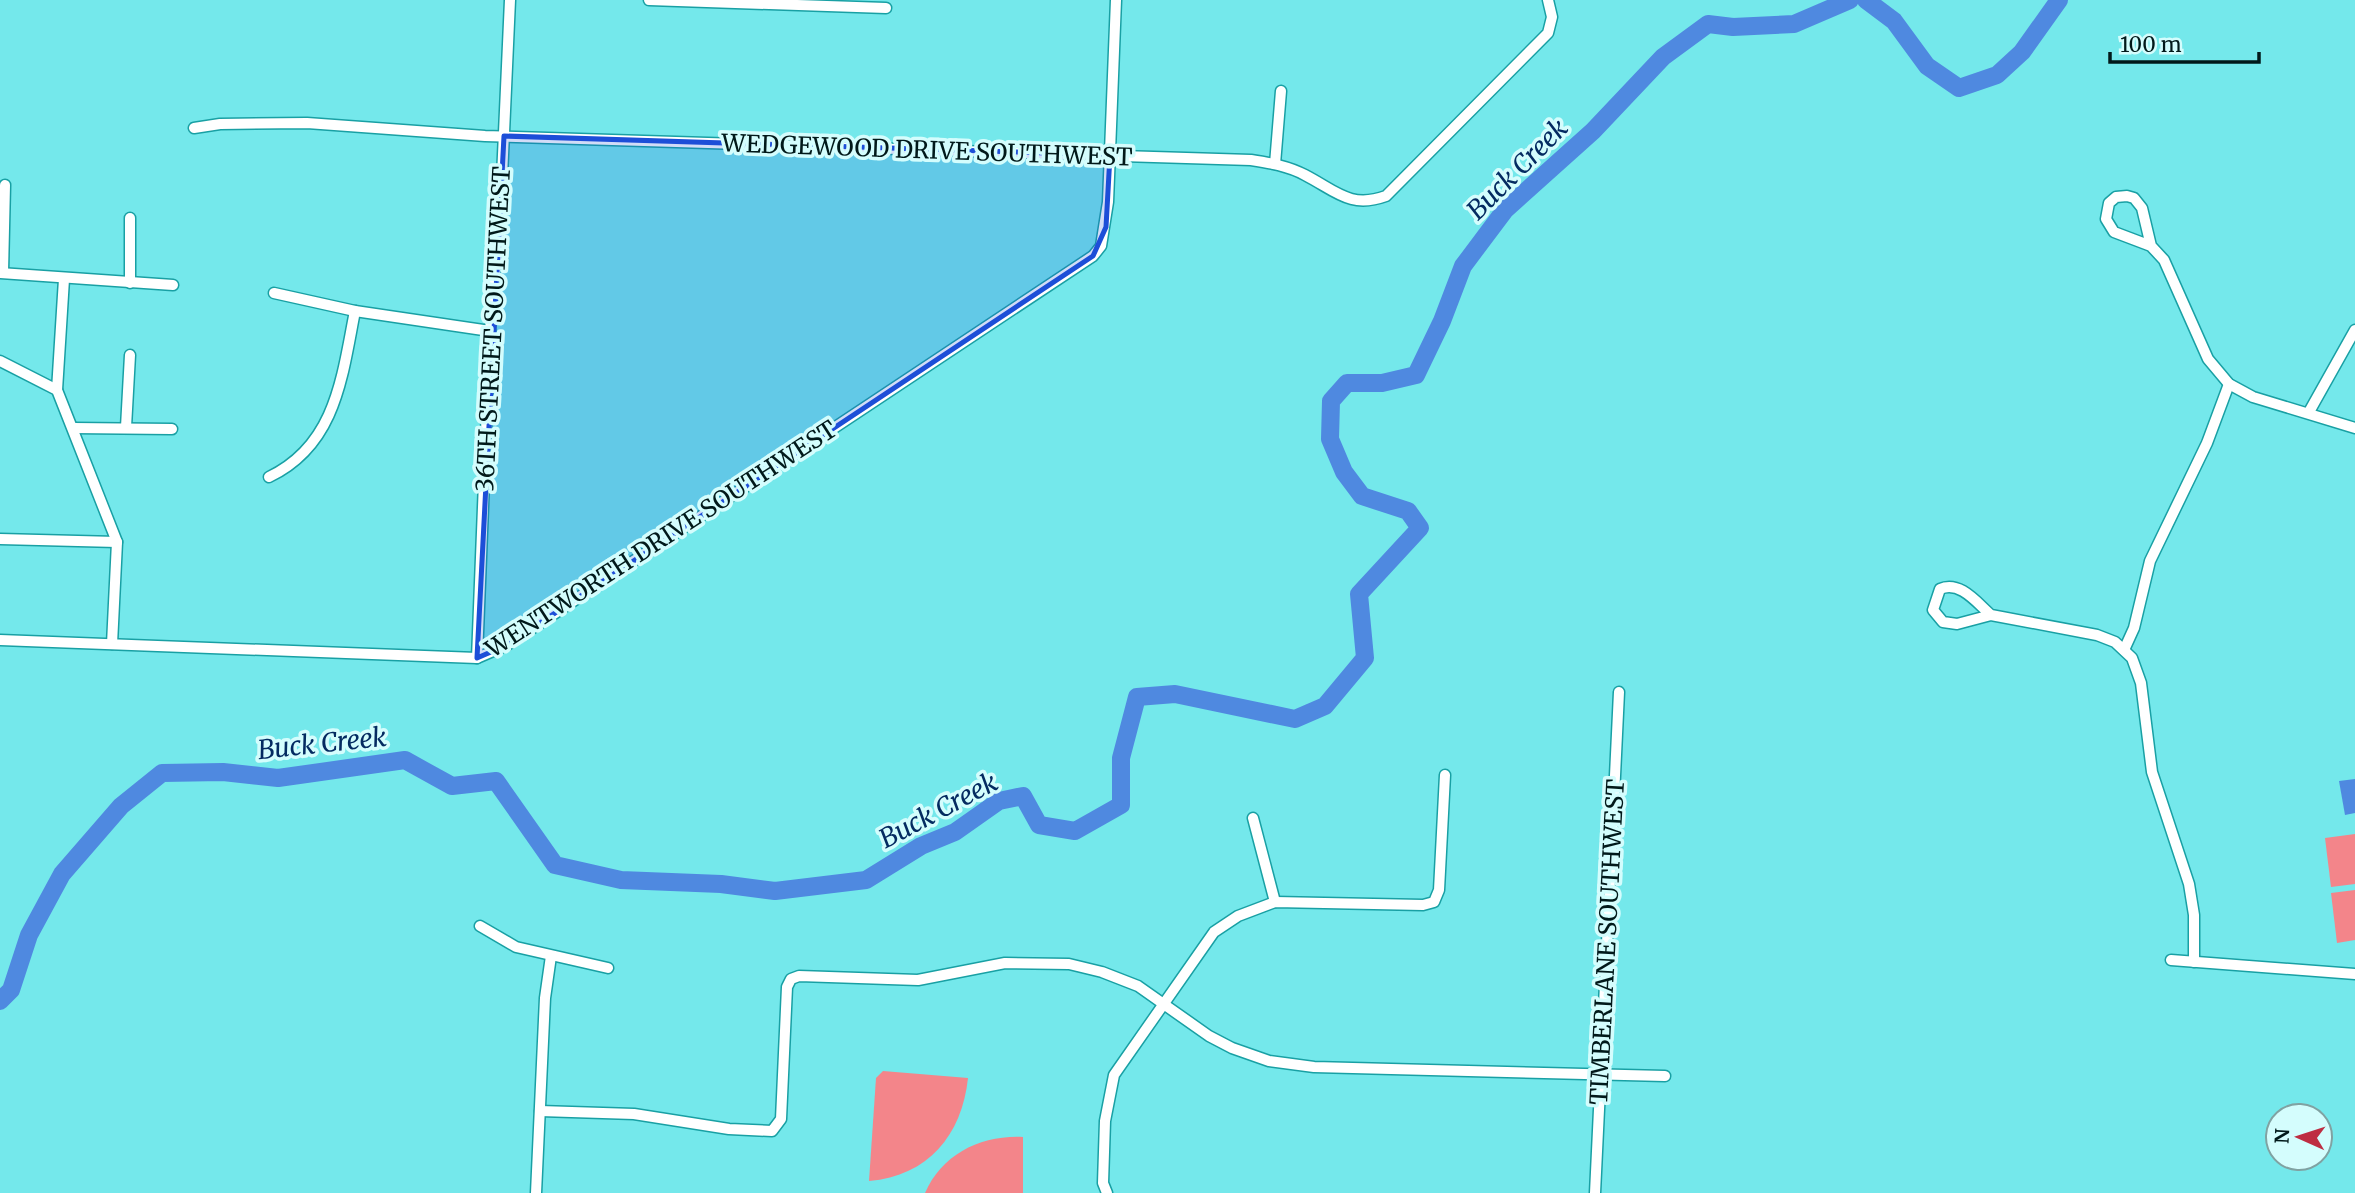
<svg xmlns="http://www.w3.org/2000/svg" width="2355" height="1193" viewBox="0 0 2355 1193" font-family="Merriweather,serif">
	<style>
		.green { fill: #f3858a }
		.water { fill: #4f89e0 }
		.lines { fill: none; stroke-linecap: round; stroke-linejoin: round }
		.river { stroke: #4f89e0; stroke-width: 18 }
		.minor-casing { stroke: #19a0a4; stroke-width: 13 }
		.minor { stroke: #fff; stroke-width: 10 }
		.marked { fill: #1d4ed8; fill-opacity: 0.2; stroke: #1d4ed8; stroke-width: 5; stroke-linejoin: round }
		.labels { text-anchor: middle; dominant-baseline: central; stroke-width: 7; stroke-linejoin: round; paint-order: stroke }
		.street-label { font-size: 24px; fill: #01191a; stroke: #d4fdfd }
		.water-label { font-size: 26px; font-style: italic; fill: #042b61; stroke: #d4fdfd }
	</style>
	<rect width="100%" height="100%" fill="#74e8eb"/>
	<g class="green">
		<path d="M2355 834V884L2331 887 2325 838Z"/>
		<path d="M2355 890V940L2337 943 2331 893Z"/>
		<path d="M883 1071 968 1078C962 1135 928 1176 869 1181L876 1078Z"/>
		<path d="M1023 1137V1193H925C942 1154 981 1135 1023 1137Z"/>
	</g>
	<path class="water" d="M2355 779V813L2345 815 2339 781Z"/>
	<g class="lines">
		<g class="river">
			<path d="M1866 0 1894 21 1927 66 1959 88 1997 75 2022 52 2059 0"/>
			<path d="M0 1001 11 990 29 935 62 874 121 806 162 773 223 772 278 778 405 760 452 786 496 781 555 865 621 880 721 884 775 891 866 880 921 846 955 832 999 801 1023 796 1039 825 1075 831 1121 805V758L1137 697 1175 694 1295 719 1325 706 1365 658 1359 594 1420 528 1408 511 1362 496 1344 472 1330 439 1331 401 1347 383H1382L1416 375 1442 321 1463 266 1505 210 1593 131 1663 57 1708 24 1733 27 1794 24 1850 0"/>
		</g>
		<g class="minor-casing">
			<g id="minor">
				<path d="M649 0 886 8"/>
				<path d="M194 128 220 124 307 123 485 136 1251 160C1270 163 1288 166 1305 175 1336 191 1350 209 1386 196L1548 33 1552 17 1548 0"/>
				<path d="M1275 164 1281 91"/>
				<path d="M130 218V283"/>
				<path d="M2151 246 2114 232 2106 219 2109 203 2116 197 2127 196 2134 198 2142 208 2151 246 2164 260 2208 359 2229 384 2253 397 2355 428"/>
				<path d="M3 272 5 185"/>
				<path d="M0 273 173 285"/>
				<path d="M274 293 355 311 490 331"/>
				<path d="M0 361 57 390 117 542 112 644"/>
				<path d="M57 390 64 279"/>
				<path d="M2309 412 2355 330"/>
				<path d="M126 427 130 355"/>
				<path d="M73 428 172 429"/>
				<path d="M269 477C336 445 342 377 355 311"/>
				<path d="M0 539 117 542"/>
				<path d="M1991 615C1977 603 1960 580 1940 589L1933 610 1943 622 1957 624 1991 615 2097 635 2115 642 2132 658 2141 683 2152 772 2189 884 2194 915V962"/>
				<path d="M0 640 477 658 507 645 1093 256 1101 246 1108 202 1116 0"/>
				<path d="M2124 650 2134 628 2150 561 2207 443 2229 384"/>
				<path d="M477 658 490 331 501 199 510 0"/>
				<path d="M1253 818 1275 902"/>
				<path d="M480 926 516 947 608 968"/>
				<path d="M2171 960 2355 974"/>
				<path d="M540 1111 634 1114 729 1129 772 1131 781 1119 787 987 791 979 799 976 918 980 1005 963 1069 964 1102 972 1138 986 1209 1036 1232 1048 1269 1061 1314 1067 1665 1076"/>
				<path d="M536 1193 545 998 551 956"/>
				<path d="M1107 1193 1103 1183 1105 1121 1114 1075 1214 932 1238 916 1275 902 1423 905 1434 902 1439 890 1445 775"/>
				<path d="M1595 1193 1619 692"/>
			</g>
		</g>
		<use href="#minor" class="minor"/>
	</g>
	<path class="marked" d="M504 136 1110 155 1106 227 1093 256 507 645 477 658Z"/>
	<g class="labels">
		<g class="street-label">
			<text transform="translate(927 150) rotate(2)">WEDGEWOOD DRIVE SOUTHWEST</text>
			<text transform="translate(493 329) rotate(-87)">36TH STREET SOUTHWEST</text>
			<text transform="translate(661 539) rotate(-33)">WENTWORTH DRIVE SOUTHWEST</text>
			<text transform="translate(1607 942) rotate(-87)">TIMBERLANE SOUTHWEST</text>
		</g>
		<g class="water-label">
			<text transform="translate(1517 169) rotate(-45)">Buck Creek</text>
			<text transform="translate(322 743) rotate(-6)">Buck Creek</text>
			<text transform="translate(938 810) rotate(-28)">Buck Creek</text>
		</g>
	</g>
	<g transform="translate(2299 1137) rotate(273)"><circle r="33" fill="#d4fdfd" stroke="#80a2a2" stroke-width="2"/>
	<path d="M0-5L12 26L0 18L-12 26Z" fill="#be2d42"/>
	<text y="-10" font-size="19" font-weight="bold" text-anchor="middle" fill="#01191a">N</text>
	</g>
	<path d="M2110 52v10h149v-10" fill="none" stroke="#01191a" stroke-width="3.5"/>
	<text x="2120" y="52" font-size="21" fill="#01191a" stroke="#d4fdfd" stroke-width="5" paint-order="stroke">100 m</text>
</svg>
